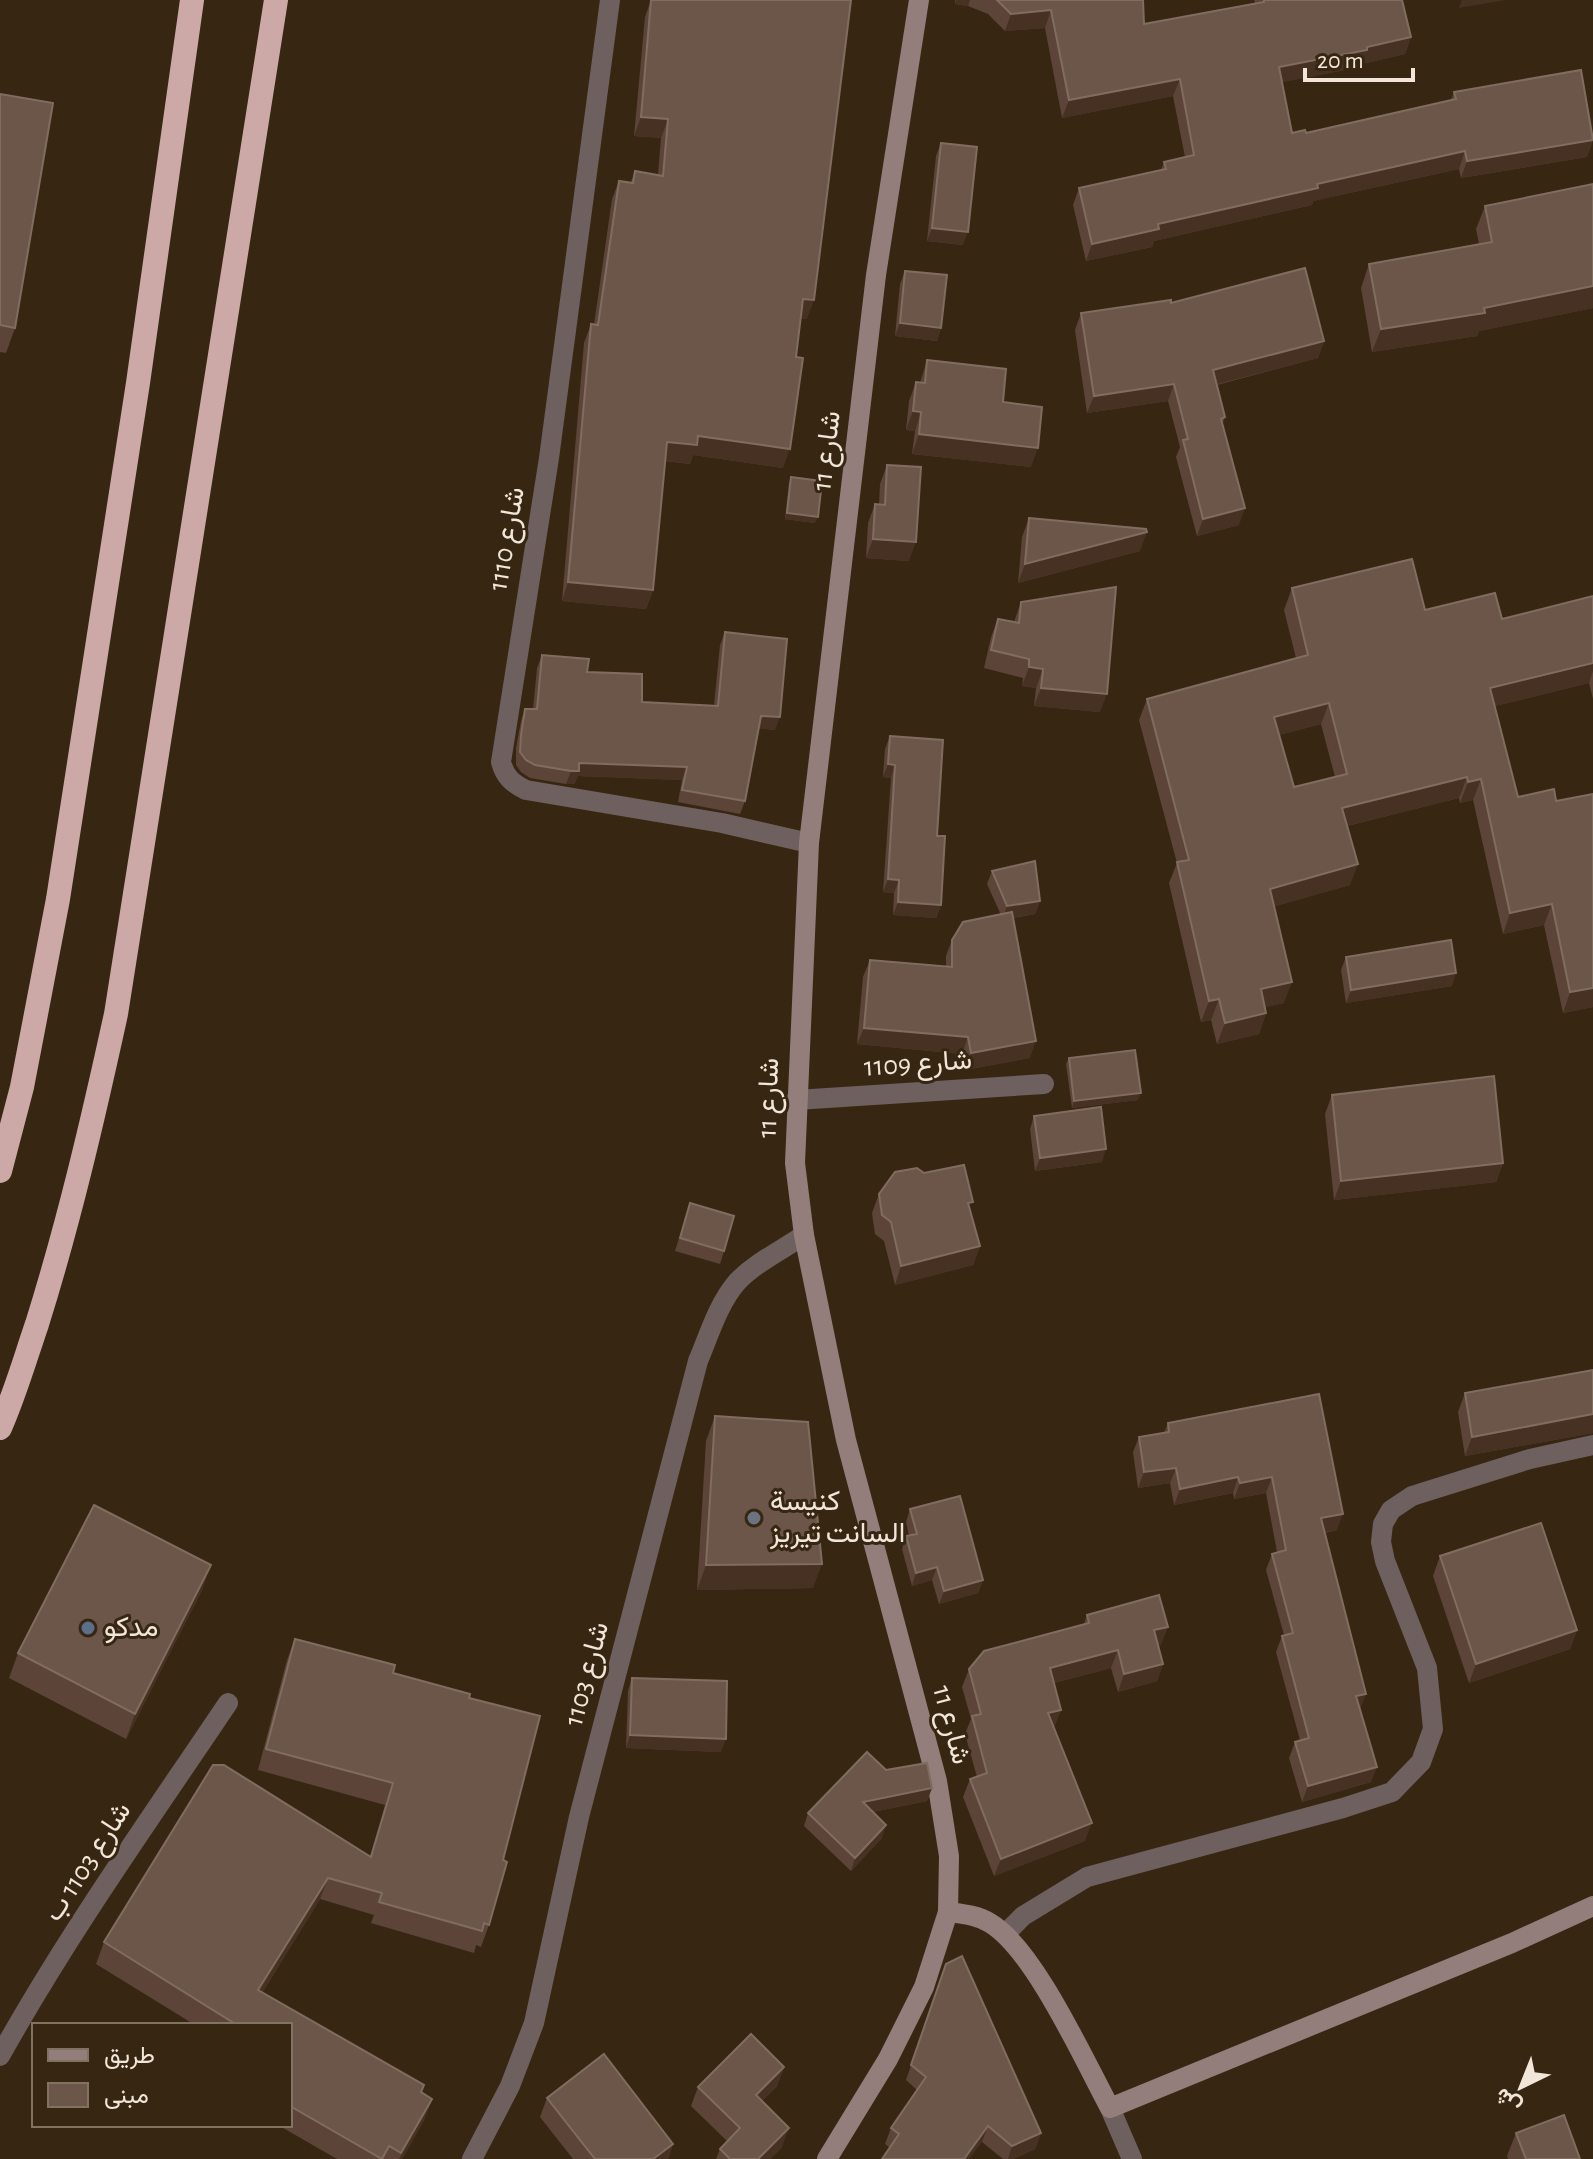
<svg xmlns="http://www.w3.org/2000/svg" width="1593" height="2159" viewBox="0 0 1593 2159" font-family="'Alegreya Sans',Vazirmatn,sans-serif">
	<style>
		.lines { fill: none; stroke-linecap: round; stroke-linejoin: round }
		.street { stroke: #6e605f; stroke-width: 20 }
		.secondary { stroke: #947e7c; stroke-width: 20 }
		.highway { stroke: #cca9a6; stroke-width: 24 }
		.wall { fill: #5c4438; fill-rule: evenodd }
		.shaded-wall { fill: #473122 }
		.building { fill: #6c5649; stroke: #816c60; stroke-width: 2; fill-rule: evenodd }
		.worship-dot { fill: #6b7280; stroke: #372712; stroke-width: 3 }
		.service-dot { fill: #5c6f8a; stroke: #372712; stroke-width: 3 }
		.labels { text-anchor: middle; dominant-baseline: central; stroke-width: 6; stroke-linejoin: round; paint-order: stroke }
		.street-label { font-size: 28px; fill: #f1e6d9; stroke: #372712 }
		.poi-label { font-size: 28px; fill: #f1e6d9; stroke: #372712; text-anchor: start }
	</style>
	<rect width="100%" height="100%" fill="#372712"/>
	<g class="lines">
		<g class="street">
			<path d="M610 0 549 458 501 762C505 777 512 783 526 790L722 823 809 843"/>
			<path d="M796 1100 1044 1084"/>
			<path d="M1005 1934 1023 1916 1087 1877 1343 1808 1392 1792 1421 1762 1433 1729 1427 1668 1385 1561 1381 1542 1383 1524 1391 1510 1412 1496 1530 1459 1593 1445"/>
			<path d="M0 2056C68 1934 150 1819 228 1703"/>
			<path d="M1110 2108 1132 2159"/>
			<path d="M472 2159 510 2086 534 2023 579 1817 698 1361C709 1335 718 1304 737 1282 755 1263 782 1250 804 1235"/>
		</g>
		<g class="secondary">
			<path d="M948 1912C963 1914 977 1915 990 1923 1034 1949 1084 2060 1110 2108L1512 1943 1593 1906"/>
			<path d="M827 2159 888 2059 924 1987 948 1912 949 1856 937 1781 846 1440 804 1235 795 1163 809 843 876 275 919 0"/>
		</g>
		<g class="highway">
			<path d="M0 1171 22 1087 58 899 138 383 192 0"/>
			<path d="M0 1428C15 1394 25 1359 37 1324 69 1222 93 1119 116 1014L276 0"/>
		</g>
	</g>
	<g class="wall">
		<path d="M651 0 807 319 800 318 783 468 693 455 690 464 665 461 653 590 646 609 562 601 584 343 591 324 594 325 612 199 619 181 631 182 635 171 658 175 661 138 634 136 645 17Z"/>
		<path d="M955 0H1143L1144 24 1255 3 1254 0H1402L1411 37 1405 54 1362 64 1361 67 1282 82 1292 133H1306L1451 100 1454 92 1593 138V140L1587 157 1461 178 1459 169 1313 201 1312 205 1154 241 1152 247 1086 261 1073 205 1079 188 1161 170 1164 162 1185 157 1173 96 1062 118 1045 28 1005 31 988 14 968 6 955 4Z"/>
		<path d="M0 94 15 328 6 353 0 352Z"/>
		<path d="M941 143 963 245 927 241 936 156Z"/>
		<path d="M1593 184V308L1479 331 1477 336 1372 352 1361 288 1369 264 1479 244 1476 229 1485 206Z"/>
		<path d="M905 271 941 328 937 341 895 336 900 284Z"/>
		<path d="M1171 303 1324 341 1318 358 1217 385 1225 417 1222 425 1239 525 1197 536 1176 457 1180 447 1168 401 1087 413 1075 330 1081 313Z"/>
		<path d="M927 360 1003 402 1031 467 912 454 915 431 906 430 909 401 916 382 920 383Z"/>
		<path d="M887 465 909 561 866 558 868 523 875 504 879 505 880 484Z"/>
		<path d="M791 477 815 523 785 519 789 483Z"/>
		<path d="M1029 518 1140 551 1018 583 1022 537Z"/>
		<path d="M1292 588 1425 610 1502 619 1593 596V699L1589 683 1495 706 1518 797 1556 801 1593 794V1007L1563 1013 1544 925 1503 934 1473 800 1460 803 1459 798 1347 826 1350 885 1274 906 1284 1003 1265 1007 1266 1013 1259 1034 1217 1044 1211 1020 1201 1022 1169 883 1177 863 1139 720 1147 699 1296 658 1284 610ZM1321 724 1335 777 1294 787 1279 735Z"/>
		<path d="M1021 602 1100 712 1034 706 1036 688 1022 686 1023 678 984 668 991 637 998 619 1014 622Z"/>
		<path d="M725 632 775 730 759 728 745 801 740 814 678 802 682 780 578 776 574 784H566L530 778 521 772 516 765V748L521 721 525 709H533L537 668 542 655 587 672 642 702 714 705 720 645Z"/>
		<path d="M890 736 937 836 941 905 936 918 893 915 894 893 883 892 891 778 883 777 885 749Z"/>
		<path d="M992 871 1040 901 1035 914 1013 918 1030 1058 965 1070 962 1054 857 1044 863 977 870 960 946 967V956L952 940 1001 915 987 884Z"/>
		<path d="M1346 957 1452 986 1346 1003 1341 970Z"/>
		<path d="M1069 1058 1138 1100 1072 1108 1066 1064Z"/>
		<path d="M1332 1095 1503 1163 1496 1182 1334 1200 1325 1114Z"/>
		<path d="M1034 1116 1102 1162 1035 1171 1030 1129Z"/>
		<path d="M879 1194 970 1210 980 1246 973 1265 895 1285 884 1241 875 1234 872 1213Z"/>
		<path d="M690 1203 724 1251 720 1264 675 1251Z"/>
		<path d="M1593 1370V1433L1465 1456 1458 1412 1465 1393Z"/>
		<path d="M1319 1394 1337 1530 1325 1533 1360 1710 1371 1782 1302 1802 1289 1758 1295 1742 1300 1740 1276 1652 1282 1636 1284 1635 1266 1570 1272 1554 1277 1552 1266 1493 1234 1499 1233 1493 1174 1505 1170 1483 1138 1488 1133 1452 1139 1437 1164 1433 1168 1423Z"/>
		<path d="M715 1416 813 1588 697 1590 706 1441Z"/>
		<path d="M910 1509 983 1580 978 1593 939 1604 932 1580 912 1586 902 1549 906 1536H909L906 1522Z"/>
		<path d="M1440 1556 1577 1630 1570 1649 1469 1683 1433 1576Z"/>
		<path d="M202 1590 126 1739 9 1678 18 1653Z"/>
		<path d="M1087 1615 1161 1645H1158L1163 1664 1157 1681 1118 1692 1111 1668 1054 1683 1061 1710 1054 1727 1085 1841 994 1876 963 1797 970 1779 977 1777 965 1734 971 1719 962 1687 969 1669 1084 1624Z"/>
		<path d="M295 1639 469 1698 503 1860 489 1925 481 1947 476 1945 474 1953 371 1923 374 1915 320 1899 262 1993 432 2099 424 2120 402 2159H337L278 2125H290V2025H195L96 1964 104 1942 370 1856 385 1805 258 1770 287 1660Z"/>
		<path d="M632 1678 721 1752 626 1748 628 1691Z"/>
		<path d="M886 1770 932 1788 927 1801 873 1812 882 1838 851 1871 804 1826 808 1813Z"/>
		<path d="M946 1964 1041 2133 1035 2149 1013 2159H1003L982 2142 890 2148 885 2144 891 2128 917 2090 906 2080Z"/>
		<path d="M784 2067 777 2086 762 2101 782 2147 770 2159H716L720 2149 727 2141 691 2106 698 2087Z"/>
		<path d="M547 2098 673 2144 668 2159H573L540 2117Z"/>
		<path d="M1516 2133 1580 2159H1508L1507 2156Z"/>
	</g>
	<g class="shaded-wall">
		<path d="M956 0H970L968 6 955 4Z"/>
		<path d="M1462 0H1505L1459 8Z"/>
		<path d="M1051 10 1045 28 1005 31 1011 14Z"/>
		<path d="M1411 37 1405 54 1362 64 1361 67 1273 84 1279 67Z"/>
		<path d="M1180 79 1173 96 1062 118 1069 100Z"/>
		<path d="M641 117 668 119 661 138 634 136Z"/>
		<path d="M1593 140 1587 157 1461 178 1467 161Z"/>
		<path d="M1465 151 1459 169 1313 201 1312 205 1154 241 1152 247 1086 261 1092 244 1158 224 1317 184Z"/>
		<path d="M932 228 968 232 963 245 927 241Z"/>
		<path d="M1593 286V308L1479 331 1477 336 1372 352 1381 329Z"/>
		<path d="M803 299 814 300 807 319 796 317Z"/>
		<path d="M900 323 941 328 937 341 895 336Z"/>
		<path d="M1324 341 1318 358 1206 387 1213 370Z"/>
		<path d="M1174 384 1168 401 1087 413 1094 396Z"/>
		<path d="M913 411 921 412 915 431 906 430Z"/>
		<path d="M919 434 1038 448 1031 467 912 454Z"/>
		<path d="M698 436 790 449 783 468 693 455 690 464 660 460 667 442Z"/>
		<path d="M1245 508 1239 525 1197 536 1203 519Z"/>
		<path d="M787 513 818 517 815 523 785 519Z"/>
		<path d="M1147 532 1140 551 1018 583 1025 564Z"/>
		<path d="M873 539 916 542 909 561 866 558Z"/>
		<path d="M568 582 653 590 646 609 562 601Z"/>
		<path d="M1593 663V671L1589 683 1483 709 1490 688Z"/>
		<path d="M1029 667 1043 669 1036 688 1022 686Z"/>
		<path d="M1041 688 1107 694 1100 712 1034 706Z"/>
		<path d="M1329 703 1321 724 1267 738 1274 717Z"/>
		<path d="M761 716 780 717 775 730 757 728Z"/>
		<path d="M579 763 687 767 682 780 578 776 574 784H566L571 771Z"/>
		<path d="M888 764 895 765 891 778 883 777Z"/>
		<path d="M1467 777 1459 798 1334 829 1342 808Z"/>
		<path d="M1481 779 1473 800 1460 803 1468 782Z"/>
		<path d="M1358 864 1350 885 1263 910 1270 889Z"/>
		<path d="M888 879 899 880 894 893 883 892Z"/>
		<path d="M1040 901 1035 914 1003 919 1007 906Z"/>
		<path d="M898 902 941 905 936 918 893 915Z"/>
		<path d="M1552 904 1544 925 1503 934 1510 913Z"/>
		<path d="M1456 973 1452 986 1346 1003 1351 990Z"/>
		<path d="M1292 982 1284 1003 1253 1010 1261 989Z"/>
		<path d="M1593 988V1007L1563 1013 1570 992Z"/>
		<path d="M1219 999 1211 1020 1201 1022 1209 1001Z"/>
		<path d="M1266 1013 1259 1034 1217 1044 1225 1023Z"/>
		<path d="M864 1028 968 1037 962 1054 857 1044Z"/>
		<path d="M1036 1041 1030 1058 965 1070 971 1053Z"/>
		<path d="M1141 1093 1138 1100 1072 1108 1074 1101Z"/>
		<path d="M1106 1149 1102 1162 1035 1171 1040 1158Z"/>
		<path d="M1503 1163 1496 1182 1334 1200 1341 1181Z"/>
		<path d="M980 1246 973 1265 895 1285 901 1266Z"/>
		<path d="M1593 1414V1433L1465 1456 1472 1437Z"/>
		<path d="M1176 1468 1170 1483 1138 1488 1144 1472Z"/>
		<path d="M1238 1477 1233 1493 1174 1505 1180 1489Z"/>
		<path d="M1272 1477 1266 1493 1234 1499 1240 1483Z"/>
		<path d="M1343 1514 1337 1530 1315 1534 1321 1518Z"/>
		<path d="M822 1564 813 1588 697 1590 706 1565Z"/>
		<path d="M211 1565 202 1590 126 1739 135 1714Z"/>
		<path d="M937 1567 932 1580 912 1586 916 1573Z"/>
		<path d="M983 1580 978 1593 939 1604 944 1591Z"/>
		<path d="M1168 1627 1161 1645 1148 1648 1154 1630Z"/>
		<path d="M1577 1630 1570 1649 1469 1683 1476 1664Z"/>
		<path d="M1118 1650 1111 1668 1043 1686 1050 1668Z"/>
		<path d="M1163 1664 1157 1681 1118 1692 1124 1674Z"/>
		<path d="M1366 1694 1360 1710 1356 1696Z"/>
		<path d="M1061 1710 1054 1727 1048 1713Z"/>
		<path d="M630 1735 726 1739 721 1752 626 1748Z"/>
		<path d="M1377 1767 1371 1782 1302 1802 1308 1786Z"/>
		<path d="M932 1788 927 1801 858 1815 863 1802Z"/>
		<path d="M1092 1823 1085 1841 994 1876 1001 1859Z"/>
		<path d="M886 1825 882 1838 851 1871 855 1858Z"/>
		<path d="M328 1878 320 1899 250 2012 258 1990Z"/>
		<path d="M784 2067 777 2086 749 2114 756 2095Z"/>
		<path d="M432 2099 424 2120 402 2159H399Z"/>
		<path d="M988 2126 982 2142 969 2159H964Z"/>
		<path d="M789 2128 782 2147 770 2159H758Z"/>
		<path d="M1041 2133 1035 2149 1013 2159H1008L1012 2146Z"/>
		<path d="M673 2144 668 2159H653Z"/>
	</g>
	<g class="building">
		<path d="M651 0H851L814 300 803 299 796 357 803 358 790 449 698 436 697 445 667 442 653 590 568 582 591 324 598 325 619 181 633 183 635 171 663 176 668 119 641 117Z"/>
		<path d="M997 0H1143L1144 24 1264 2V0H1402L1411 37 1367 47V50L1279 67 1292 133 1305 130 1306 133 1456 99 1454 92 1581 70 1593 140 1467 161 1465 151 1317 184 1318 188 1158 224 1159 229 1092 244 1079 188 1166 169 1164 162 1194 155 1180 79 1069 100 1051 10 1011 14Z"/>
		<path d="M0 94 53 103 15 328 0 325Z"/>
		<path d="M941 143 977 147 968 232 932 228Z"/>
		<path d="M1593 184V286L1484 308 1485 313 1381 329 1369 264 1492 242 1485 206Z"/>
		<path d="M1305 268 1324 341 1213 370 1225 417 1221 419 1245 508 1203 519 1183 440 1188 439 1174 384 1094 396 1081 313 1171 300V303Z"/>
		<path d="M905 271 947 275 941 328 900 323Z"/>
		<path d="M927 360 1006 369 1003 402 1042 407 1038 448 919 434 921 412 913 411 916 382 925 383Z"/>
		<path d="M887 465 921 467 916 542 873 539 875 504 885 505Z"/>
		<path d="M791 477 822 481 818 517 787 513Z"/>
		<path d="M1029 518 1146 529 1147 532 1025 564Z"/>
		<path d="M1412 559 1425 610 1495 593 1502 619 1593 596V663L1490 688 1518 797 1554 789 1556 801 1593 794V988L1570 992 1552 904 1510 913 1481 779 1468 782 1467 777 1342 808 1358 864 1270 889 1292 982 1261 989 1266 1013 1225 1023 1219 999 1209 1001 1177 862 1189 860 1147 699 1308 655 1292 588ZM1329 703 1347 774 1294 787 1274 717Z"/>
		<path d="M1116 587 1107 694 1041 688 1043 669 1029 667V659L991 650 998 619 1019 623 1021 602Z"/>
		<path d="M725 632 787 639 780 717 761 716 745 801 682 790 687 767 579 763V771H571L535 765 526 760 520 752 521 735 525 709H537L542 655 589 659 587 672 642 674V702L718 706Z"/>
		<path d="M890 736 943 740 937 836H945L941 905 898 902 899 880 888 879 895 765 888 764Z"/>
		<path d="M1035 861 1040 901 1007 906 992 871Z"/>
		<path d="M1012 912 1036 1041 971 1053 968 1037 864 1028 870 960 952 967V940L963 922Z"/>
		<path d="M1451 940 1456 973 1351 990 1346 957Z"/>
		<path d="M1135 1050 1141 1093 1074 1101 1069 1058Z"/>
		<path d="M1494 1076 1503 1163 1341 1181 1332 1095Z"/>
		<path d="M1101 1107 1106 1149 1040 1158 1034 1116Z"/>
		<path d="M964 1165 973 1202 968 1203 980 1246 901 1266 891 1222 882 1215 879 1194 895 1172 917 1168 924 1173Z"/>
		<path d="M690 1203 734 1216 724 1251 680 1238Z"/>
		<path d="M1593 1370V1414L1472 1437 1465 1393Z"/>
		<path d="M1319 1394 1343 1514 1321 1518 1366 1694 1356 1696 1377 1767 1308 1786 1295 1742 1309 1738 1282 1636 1293 1633 1272 1554 1286 1550 1272 1477 1240 1483 1238 1477 1180 1489 1176 1468 1144 1472 1139 1437 1169 1432 1168 1423Z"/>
		<path d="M715 1416 808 1422 822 1564 706 1565Z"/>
		<path d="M960 1496 983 1580 944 1591 937 1567 916 1573 906 1536 917 1534 910 1509Z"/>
		<path d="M94 1505 211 1565 135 1714 18 1653Z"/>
		<path d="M1541 1523 1577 1630 1476 1664 1440 1556Z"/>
		<path d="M1159 1595 1168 1627 1154 1630 1163 1664 1124 1674 1118 1650 1050 1668 1061 1710 1048 1713 1092 1823 1001 1859 970 1779 987 1773 972 1716 981 1714 969 1669 984 1651 1089 1623 1087 1615Z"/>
		<path d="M295 1639 395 1665 393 1673 470 1694 469 1698 540 1716 503 1860 507 1862 489 1925 484 1923 482 1931 379 1902 382 1893 328 1878 258 1990 424 2085 421 2092 432 2099 401 2153 389 2146 382 2159 290 2106V2025H237L104 1942 213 1765H224L371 1857 393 1783 266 1749Z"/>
		<path d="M632 1678 727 1681 726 1739 630 1735Z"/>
		<path d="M867 1752 886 1770 927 1763 932 1788 863 1802 886 1825 855 1858 808 1813Z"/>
		<path d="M962 1956 1041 2133 1012 2146 988 2126 964 2159H882L899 2134 891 2128 926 2077 911 2065 946 1964Z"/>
		<path d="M751 2034 784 2067 756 2095 789 2128 758 2159H730L720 2149 740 2128 698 2087Z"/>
		<path d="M604 2054 673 2144 653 2159H595L547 2098Z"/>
		<path d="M1564 2115 1580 2159H1526L1516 2133Z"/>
	</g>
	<circle class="worship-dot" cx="754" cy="1518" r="8"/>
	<circle class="service-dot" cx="88" cy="1628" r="8"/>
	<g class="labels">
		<g class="street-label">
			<text transform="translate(827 451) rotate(-83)">شارع 11</text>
			<text transform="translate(507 539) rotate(-80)">شارع 1110</text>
			<text transform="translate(918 1064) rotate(-4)">شارع 1109</text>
			<text transform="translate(769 1098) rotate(-88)">شارع 11</text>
			<text transform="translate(587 1674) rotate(-75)">شارع 1103</text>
			<text transform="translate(951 1725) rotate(75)">شارع 11</text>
			<text transform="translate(88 1862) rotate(-57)">شارع 1103 ب</text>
		</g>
		<g class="poi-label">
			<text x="770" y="1502">كنيسة<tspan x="770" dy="32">السانت تيريز</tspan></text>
			<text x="104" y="1628">مدكو</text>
		</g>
	</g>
	<rect x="32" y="2023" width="260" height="104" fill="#372712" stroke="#817362" stroke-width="2"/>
	<rect x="48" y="2049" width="40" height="12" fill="#947e7c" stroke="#817362" stroke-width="2"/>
	<text x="104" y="2063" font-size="24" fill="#f1e6d9">طريق</text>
	<rect x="48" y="2083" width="40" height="24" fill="#6c5649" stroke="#817362" stroke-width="2"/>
	<text x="104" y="2103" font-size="24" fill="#f1e6d9">مبنى</text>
	<g transform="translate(1521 2087) rotate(223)" stroke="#372712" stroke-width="6" paint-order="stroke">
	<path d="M0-6L14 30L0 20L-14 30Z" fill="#f1e6d9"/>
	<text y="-12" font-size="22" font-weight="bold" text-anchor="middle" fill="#f1e6d9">ش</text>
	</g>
	<path d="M1305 68v12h108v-12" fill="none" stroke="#f1e6d9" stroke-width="4"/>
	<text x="1317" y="68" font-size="24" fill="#f1e6d9" stroke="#372712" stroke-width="6" paint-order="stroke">20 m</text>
</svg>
